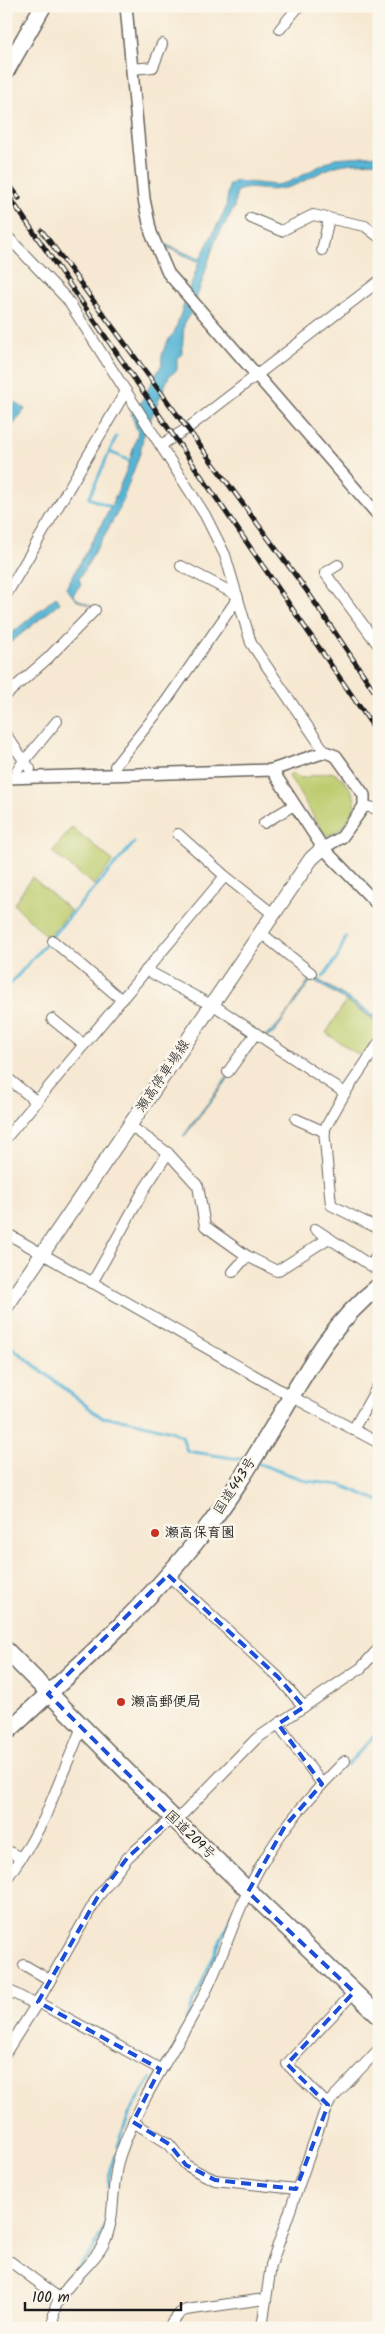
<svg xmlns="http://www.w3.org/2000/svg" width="385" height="2334" viewBox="0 0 385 2334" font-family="Kalam,'Klee One',sans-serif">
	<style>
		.green { fill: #becc6e; stroke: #6d7445 }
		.water { fill: #56b5d5; stroke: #396878 }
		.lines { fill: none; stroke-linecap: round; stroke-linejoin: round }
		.stream { stroke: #56b5d5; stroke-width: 3 }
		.minor-casing { stroke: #68635c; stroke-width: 12 }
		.tertiary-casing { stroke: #68635c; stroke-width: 14 }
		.secondary-casing { stroke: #68635c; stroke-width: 16 }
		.trunk-casing { stroke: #68635c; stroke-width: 19 }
		.minor { stroke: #fff; stroke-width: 10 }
		.tertiary { stroke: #fff; stroke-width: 11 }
		.secondary { stroke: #fff; stroke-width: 14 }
		.trunk { stroke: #fff; stroke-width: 16 }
		.rail-casing { stroke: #1c1c1c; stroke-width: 5 }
		.rail { stroke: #fbf7ec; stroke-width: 3; stroke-dasharray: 9; stroke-linecap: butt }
		.marked { fill: none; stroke: #1d4ed8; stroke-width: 4; stroke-dasharray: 10 6; stroke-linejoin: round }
		.poi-dot { fill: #c8321e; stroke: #fbf7ec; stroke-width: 2 }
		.labels { text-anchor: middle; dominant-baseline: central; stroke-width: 5; stroke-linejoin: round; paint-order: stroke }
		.street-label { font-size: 14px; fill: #1c1c1c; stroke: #fbf7ec }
		.poi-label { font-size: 14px; font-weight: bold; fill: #1c1c1c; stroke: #fbf7ec; text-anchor: start }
	</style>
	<rect width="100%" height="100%" fill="#fbf7ec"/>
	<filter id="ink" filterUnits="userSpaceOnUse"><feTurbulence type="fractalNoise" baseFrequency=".02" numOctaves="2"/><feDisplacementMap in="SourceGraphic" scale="10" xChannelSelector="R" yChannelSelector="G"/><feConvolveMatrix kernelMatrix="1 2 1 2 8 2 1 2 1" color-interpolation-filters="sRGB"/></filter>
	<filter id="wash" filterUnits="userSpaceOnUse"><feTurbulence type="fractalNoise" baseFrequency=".0096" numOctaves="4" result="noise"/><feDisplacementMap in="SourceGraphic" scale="20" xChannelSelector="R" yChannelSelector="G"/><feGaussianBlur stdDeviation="1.12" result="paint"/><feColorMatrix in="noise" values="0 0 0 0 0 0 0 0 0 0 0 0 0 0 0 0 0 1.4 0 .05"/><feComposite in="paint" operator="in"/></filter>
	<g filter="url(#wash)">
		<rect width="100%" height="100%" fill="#f6e8d2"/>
		<g class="green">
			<path d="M331 772C341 775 357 793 355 804 353 816 339 834 328 835L323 832 289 776 291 773 301 778Z"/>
			<path d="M72 827 113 861 94 885 52 852Z"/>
			<path d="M32 877 71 911 48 938 14 904Z"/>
			<path d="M346 1001 379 1023V1036L363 1058 326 1033Z"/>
		</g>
		<g class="water">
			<path d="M379 155V162C363 163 347 162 333 167 313 174 301 186 279 189 266 192 250 185 237 191L234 208 215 241 193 309 184 324 182 354 177 358V370L169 376 143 437 140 453 119 510 79 579 81 584 73 595 77 599 93 607 76 600 66 588 111 507 127 469 138 433 131 413 136 411 162 364C160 354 167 340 174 333L199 262 164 246 162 243 200 259 226 208 229 185 235 181 277 185 289 182 335 158Z"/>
			<path d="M15 402 25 409 6 435V415Z"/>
			<path d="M56 597 60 603 6 646V638Z"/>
			<path d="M311 977H314L379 1018V1022L312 979 274 1033 254 1045 184 1137 183 1136 253 1043C280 1032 295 1000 311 977Z"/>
		</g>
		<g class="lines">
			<g class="stream">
				<path d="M110 452 130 461"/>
				<path d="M111 507 89 498 116 437"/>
				<path d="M323 977 337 958 346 937"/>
				<path d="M6 989 134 843"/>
				<path d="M6 1343 101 1417 127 1420 171 1431 182 1436 187 1451 246 1460"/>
				<path d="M257 1463 307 1481 341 1485 379 1501"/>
				<path d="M347 1765 379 1731"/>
				<path d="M186 2019 241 1894"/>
				<path d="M118 2146 129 2114 151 2078"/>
				<path d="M109 2188 110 2169 115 2155"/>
				<path d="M76 2270 91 2253 105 2226"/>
				<path d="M48 2328C44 2304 50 2300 65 2283"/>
			</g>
		</g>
	</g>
	<g filter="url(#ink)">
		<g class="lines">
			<g class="minor-casing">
				<g id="minor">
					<path d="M280 29 299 6"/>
					<path d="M132 69 153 67 162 44"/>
					<path d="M251 218 281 231 313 215 365 226 379 237"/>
					<path d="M6 235 67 299 205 515 225 555 251 643 325 752"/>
					<path d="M322 250 329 218"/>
					<path d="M161 445 188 428 379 281"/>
					<path d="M338 565 325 573 379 646"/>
					<path d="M181 566 237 595"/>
					<path d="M6 595 126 391"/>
					<path d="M6 695 47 659 95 610"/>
					<path d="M6 735 30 769"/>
					<path d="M115 766 164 704 238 598"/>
					<path d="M17 770 57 721"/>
					<path d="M364 806 379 809"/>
					<path d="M264 823 294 805"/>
					<path d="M178 834 225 876 273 914"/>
					<path d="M261 933 311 973"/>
					<path d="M53 941 122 1000"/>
					<path d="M146 970 211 1005"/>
					<path d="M212 1004 345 1093"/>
					<path d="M52 1019 84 1045"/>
					<path d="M379 1043 345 1093 324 1130 331 1205 379 1229"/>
					<path d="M228 1072 256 1033"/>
					<path d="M6 1077 37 1102"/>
					<path d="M296 1119 325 1132"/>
					<path d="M129 1125 168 1153 198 1186 205 1226 247 1256"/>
					<path d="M6 1138 225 876"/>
					<path d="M315 1229 379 1271"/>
					<path d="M6 1233 285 1393 379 1443"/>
					<path d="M372 1265 379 1250"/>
					<path d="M233 1272 247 1256 277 1271 329 1238"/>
					<path d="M92 1283 145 1188 168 1153"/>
					<path d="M353 1430 379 1384"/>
					<path d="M168 1575 278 1677 304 1707"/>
					<path d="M278 1724 322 1784"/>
					<path d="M176 1821 256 1739 361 1668 379 1648"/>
					<path d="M6 1850 21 1858"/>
					<path d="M6 1880 30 1844 44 1819 82 1727"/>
					<path d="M24 1965 50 1980"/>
					<path d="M6 1989 36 2005"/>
					<path d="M38 2002 160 2069"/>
					<path d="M6 2052 36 2005 97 1898 128 1857 172 1818"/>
					<path d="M328 2105 287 2064 354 1992"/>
					<path d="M133 2122 169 2144 186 2165 200 2173 215 2180 296 2189"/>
					<path d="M11 2262 59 2298"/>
					<path d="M56 2328C42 2297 94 2268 105 2241 117 2213 110 2183 120 2155 140 2097 176 2049 204 1995 225 1954 237 1907 260 1867 283 1826 312 1794 345 1761"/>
					<path d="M168 2328 180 2313 186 2310 265 2299"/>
					<path d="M262 2328 271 2265 324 2113 331 2100 379 2049"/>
				</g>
			</g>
			<g class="tertiary-casing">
				<g id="tertiary">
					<path d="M126 6 144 199 151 233 168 273 379 516"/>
					<path d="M272 770 323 848 379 906"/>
					<path d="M6 778 272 770 325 752 336 756 364 795V806L342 837 323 848"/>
				</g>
			</g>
			<g class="secondary-casing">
				<path id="secondary" d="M6 1307 311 859 323 848"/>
			</g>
			<g class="trunk-casing">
				<g id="trunk">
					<path d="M6 71 43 6"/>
					<path d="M6 1650 176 1821 379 2016"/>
					<path d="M6 1733C74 1670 145 1608 202 1534 232 1496 256 1455 281 1414 309 1366 334 1321 379 1286"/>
				</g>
			</g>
			<use href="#minor" class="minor"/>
			<use href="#tertiary" class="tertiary"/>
			<use href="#secondary" class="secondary"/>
			<use href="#trunk" class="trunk"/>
			<g class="rail-casing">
				<g id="rail">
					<path d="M6 180 19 198"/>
					<path d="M6 192 379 735"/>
					<path d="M42 231 307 591 379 698"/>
				</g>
			</g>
			<use href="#rail" class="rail"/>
		</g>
	</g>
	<path class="marked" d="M168 1575 278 1677 304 1707 278 1724 322 1784 285 1826 248 1892 354 1992 287 2064 328 2105 296 2189 215 2180 186 2165 169 2144 133 2122 160 2069 38 2002 97 1898 128 1857 172 1818 48 1694Z"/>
	<g class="poi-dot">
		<circle cx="155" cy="1533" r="5"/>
		<circle cx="121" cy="1702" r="5"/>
	</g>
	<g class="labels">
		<g class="street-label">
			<text transform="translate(163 1076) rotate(-56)">瀬高停車場線</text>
			<text transform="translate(235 1486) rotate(-57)">国道443号</text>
			<text transform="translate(190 1835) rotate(44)">国道209号</text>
		</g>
		<g class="poi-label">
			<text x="165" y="1533">瀬高保育園</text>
			<text x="131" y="1702">瀬高郵便局</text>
		</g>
	</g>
	<rect width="385" height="2334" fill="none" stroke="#fbf7ec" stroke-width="25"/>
	<path d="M25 2302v8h156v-8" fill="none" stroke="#1c1c1c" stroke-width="2.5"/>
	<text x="32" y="2302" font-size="15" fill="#1c1c1c" stroke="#fbf7ec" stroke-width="4" paint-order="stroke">100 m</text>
</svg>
